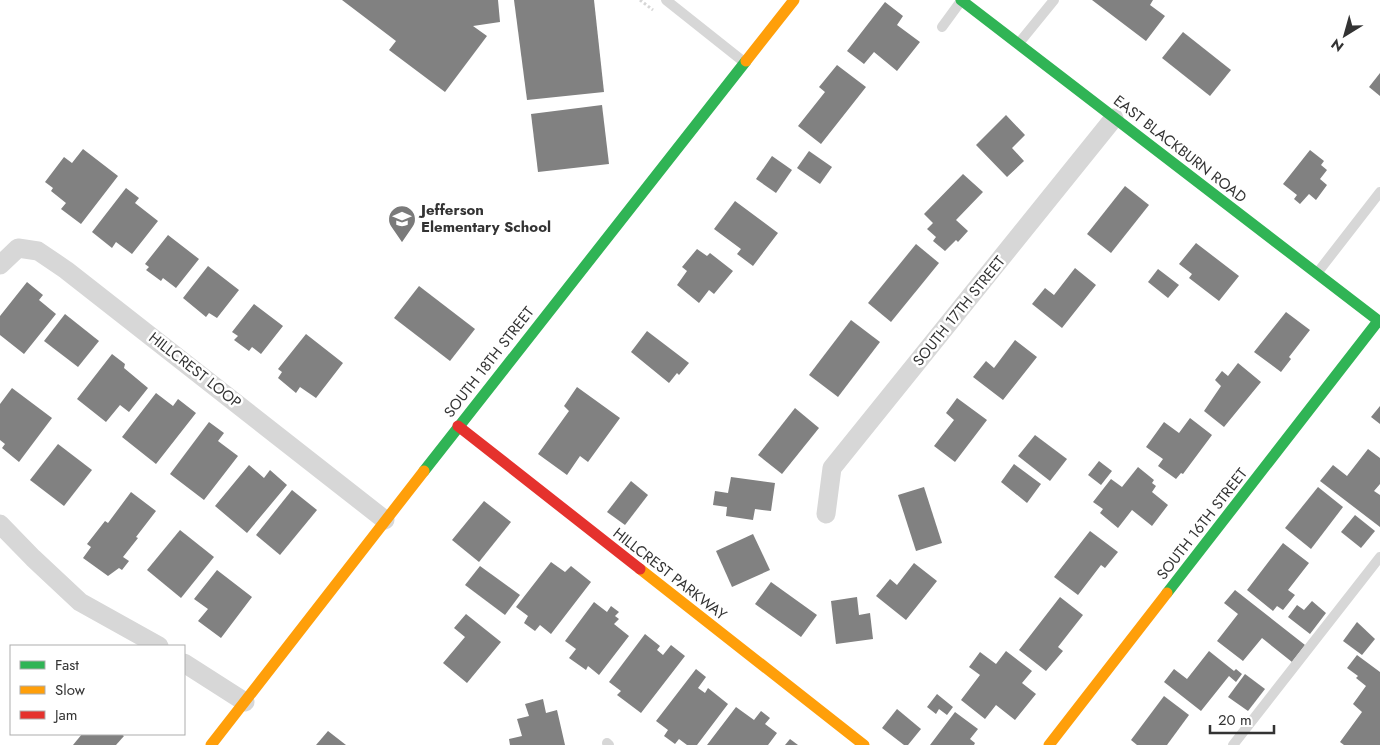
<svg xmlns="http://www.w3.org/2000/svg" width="1380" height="745" viewBox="0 0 1380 745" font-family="Jost,sans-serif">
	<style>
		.building { fill: #818181 }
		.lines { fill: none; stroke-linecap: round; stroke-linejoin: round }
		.path { stroke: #d6d6d6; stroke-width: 3; stroke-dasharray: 2.5 2.5; stroke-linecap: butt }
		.lane { stroke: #d7d7d7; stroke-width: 10 }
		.street { stroke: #d7d7d7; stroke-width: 19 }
		.fast { stroke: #30b455; stroke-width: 11 }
		.slow { stroke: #ff9f0a; stroke-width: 11 }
		.jam { stroke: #e5322d; stroke-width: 11 }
		.labels { text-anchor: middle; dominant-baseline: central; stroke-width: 5; stroke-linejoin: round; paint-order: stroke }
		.street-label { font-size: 15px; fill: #333; stroke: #fff }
		.poi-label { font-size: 15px; font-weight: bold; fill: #333; stroke: #fff; text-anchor: start }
	</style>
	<rect width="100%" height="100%" fill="#fff"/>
	<g class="building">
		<path d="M342 0H498L500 22 473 26 487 36 445 92 389 50 396 41Z"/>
		<path d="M514 0H594L604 92 527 100Z"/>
		<path d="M1092 0H1153L1150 5 1165 16 1146 41Z"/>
		<path d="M885 2 903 16 897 25 920 42 897 71 874 52 864 64 847 51Z"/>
		<path d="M1183 32 1231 70 1210 96 1162 58Z"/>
		<path d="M837 65 866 87 821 144 798 126 825 92 819 87Z"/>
		<path d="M1380 73V96L1369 87Z"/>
		<path d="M602 105 609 164 538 172 531 114Z"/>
		<path d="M1006 115 1025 135 1012 148 1024 161 1007 177 976 145Z"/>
		<path d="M83 149 118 176 81 224 61 209 66 203 51 191 53 188 45 182 64 157 72 163Z"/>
		<path d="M1310 150 1324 161 1321 165 1327 170 1320 179 1327 185 1316 200 1309 194 1300 204 1294 199 1297 195 1283 184Z"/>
		<path d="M809 151 832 167 820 184 797 168Z"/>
		<path d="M772 156 792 170 776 193 756 179Z"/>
		<path d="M963 174 983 192 956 220 968 231 958 242 956 240 945 251 933 241 936 237 927 229 933 223 924 214Z"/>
		<path d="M1125 186 1149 205 1111 253 1087 234Z"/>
		<path d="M126 188 139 198 135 203 158 221 132 254 116 242 112 248 92 232Z"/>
		<path d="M735 201 778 233 753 266 737 254 741 249 714 229Z"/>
		<path d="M168 235 199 259 176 288 163 278 161 281 146 270 149 267 145 264Z"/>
		<path d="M1196 243 1239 276 1219 301 1189 278 1192 274 1179 264Z"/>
		<path d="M916 244 939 263 891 322 868 303Z"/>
		<path d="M697 249 707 256 710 253 733 271 714 294 709 290 699 303 677 285 687 271 682 267Z"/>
		<path d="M208 266 239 290 217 318 209 313 206 317 183 298Z"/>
		<path d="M1075 268 1096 285 1062 328 1032 304 1045 288 1054 295Z"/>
		<path d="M1158 269 1179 285 1168 298 1148 282Z"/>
		<path d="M27 282 43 295 39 300 56 314 24 354 0 335V316Z"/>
		<path d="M419 286 475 329 450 361 394 318Z"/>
		<path d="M254 304 283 326 261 354 252 347 249 351 234 340 238 336 232 332Z"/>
		<path d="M1286 312 1310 330 1289 357 1291 359 1281 372 1254 352Z"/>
		<path d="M65 314 99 341 78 367 44 341Z"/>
		<path d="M851 320 880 342 838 397 809 375Z"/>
		<path d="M647 331 689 363 679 375 677 373 669 383 631 352Z"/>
		<path d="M306 334 343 363 316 398 300 387 296 393 278 378 282 372 278 369Z"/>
		<path d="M1015 340 1037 357 1003 400 973 377 986 361 994 368Z"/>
		<path d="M112 354 125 364 124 368 148 388 129 412 120 405 106 422 77 399Z"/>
		<path d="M1238 363 1261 382 1224 427 1204 411 1221 386 1215 380 1222 371 1228 376Z"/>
		<path d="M577 387 620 418 588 462 580 456 567 475 538 454 569 411 564 406Z"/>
		<path d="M12 388 52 418 19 462 2 448 5 444 0 440V404Z"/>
		<path d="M156 393 173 406 178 399 196 413 156 464 122 437Z"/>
		<path d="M957 398 987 420 955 462 934 446 954 420 946 413Z"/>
		<path d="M1380 406V424L1371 417Z"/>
		<path d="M795 408 819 428 782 474 758 455Z"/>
		<path d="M1190 418 1212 435 1183 474 1181 473 1176 479 1158 466 1163 459 1146 447 1164 422 1179 433Z"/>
		<path d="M209 422 224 433 218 441 238 456 204 500 170 474Z"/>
		<path d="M1035 435 1067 459 1050 481 1018 456Z"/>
		<path d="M58 444 92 470 64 506 30 480Z"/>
		<path d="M1368 449 1380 458V484L1374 491 1380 495V527L1320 481 1333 465 1347 476Z"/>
		<path d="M1099 461 1112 471 1101 485 1088 475Z"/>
		<path d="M1014 464 1041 484 1027 503 1001 482Z"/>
		<path d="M249 465 264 478 270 470 287 485 247 533 215 506Z"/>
		<path d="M1138 467 1154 480 1152 483 1156 486 1152 492 1168 505 1152 526 1132 510 1118 528 1100 513 1103 509 1093 502 1111 479 1122 487Z"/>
		<path d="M731 477 775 483 771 511 755 509 753 520 726 516 727 507 713 505 715 491 728 493Z"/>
		<path d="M631 481 648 495 625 525 607 512Z"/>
		<path d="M924 487 942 543 916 551 898 495Z"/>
		<path d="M1318 487 1343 507 1311 549 1285 528Z"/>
		<path d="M292 490 317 510 280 555 256 535Z"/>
		<path d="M131 492 156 511 136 537 138 538 123 557 129 561 122 570 119 568 108 576 83 558 91 547 87 544 105 521 108 523Z"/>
		<path d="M484 501 511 522 479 562 452 540Z"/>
		<path d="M1355 515 1375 531 1361 548 1341 532Z"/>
		<path d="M180 530 214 557 181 598 147 570Z"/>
		<path d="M1090 531 1118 552 1105 568 1101 565 1078 595 1054 577Z"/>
		<path d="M753 534 770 570 732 587 716 551Z"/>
		<path d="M1283 543 1309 563 1288 590 1295 595 1283 610 1277 606 1273 611 1247 590Z"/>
		<path d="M551 562 565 572 571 566 591 582 551 634 540 625 535 631 524 623 528 616 516 607Z"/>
		<path d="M914 563 937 581 906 620 876 596 890 579 897 585Z"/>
		<path d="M480 566 520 595 505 615 465 585Z"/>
		<path d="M217 570 252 597 221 638 198 621 208 609 194 599Z"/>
		<path d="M771 582 817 615 801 637 755 604Z"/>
		<path d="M1235 590 1305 645 1292 662 1262 638 1243 661 1217 641 1238 614 1224 603Z"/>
		<path d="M857 597 859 615 870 613 873 639 836 644 831 601Z"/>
		<path d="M1060 597 1083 615 1058 647 1063 651 1046 671 1019 650Z"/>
		<path d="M1312 601 1326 613 1310 634 1288 617 1297 605 1304 610Z"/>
		<path d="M594 602 607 612 611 606 619 612 615 616 619 619 614 624 629 636 599 675 588 666 586 670 569 658 576 649 565 641Z"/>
		<path d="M466 614 501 642 467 683 443 663 465 637 454 628Z"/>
		<path d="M1357 622 1375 639 1362 655 1343 641Z"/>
		<path d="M645 634 660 646 657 650 663 655 671 645 685 656 641 713 617 695 621 691 609 682Z"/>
		<path d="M1006 651 1032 671 1022 683 1036 694 1015 720 996 705 985 719 961 700 980 675 969 667 980 652 996 664Z"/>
		<path d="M1209 651 1234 671 1236 669 1242 674 1236 682 1229 676 1201 711 1164 682 1174 669 1187 679Z"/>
		<path d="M1357 655 1380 672V745H1344L1340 742 1362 712 1353 704 1366 686 1356 678 1358 676 1347 668Z"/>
		<path d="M696 669 706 677 698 688 705 693 708 688 728 704 697 745H687L679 739 675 744 664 736 668 730 656 721Z"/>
		<path d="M1245 674 1265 689 1248 711 1228 697Z"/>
		<path d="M937 694 953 707 947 715 939 709 936 714 927 707Z"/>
		<path d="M1164 696 1189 715 1167 745H1137L1131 740Z"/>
		<path d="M543 699 546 713 557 710 565 745H510L509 739 522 736 517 719 529 716 525 704Z"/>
		<path d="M736 707 754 720 761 711 770 718 765 724 777 733 768 745H707Z"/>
		<path d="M897 709 921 729 908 745H904L882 728Z"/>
		<path d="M955 712 978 729 970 739 975 743 974 745H930Z"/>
		<path d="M328 731 346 745H316Z"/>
		<path d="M82 734H121L124 736 116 745H73Z"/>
		<path d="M790 739 798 745H785Z"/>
	</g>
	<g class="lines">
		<path class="path" d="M640 0 653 10"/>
		<g class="lane">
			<path d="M666 0 744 62"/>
			<path d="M942 27 961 1"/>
			<path d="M1019 43 1054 0"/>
			<path d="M1318 272 1380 192"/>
			<path d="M607 743 609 745"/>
			<path d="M1233 745 1380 557"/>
		</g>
		<g class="street">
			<path d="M0 265 18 248 38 251 66 270 385 520"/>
			<path d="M826 514 832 468 1114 118"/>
			<path d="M0 524 33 558 80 602 159 646"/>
			<path d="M184 663 245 702"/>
		</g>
		<g class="fast">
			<path d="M961 0 1380 322"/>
			<path d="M424 471 746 61"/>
			<path d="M1167 593 1378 321"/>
		</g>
		<g class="slow">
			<path d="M746 61 794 0"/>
			<path d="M640 569 864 745"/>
			<path d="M211 745 424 471"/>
			<path d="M1049 745 1167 593"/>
		</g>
		<path class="jam" d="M458 426 640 569"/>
	</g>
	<defs>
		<g id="school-pin" transform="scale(1.4375)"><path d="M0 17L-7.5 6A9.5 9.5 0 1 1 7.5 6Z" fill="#7a7a7a" stroke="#fff"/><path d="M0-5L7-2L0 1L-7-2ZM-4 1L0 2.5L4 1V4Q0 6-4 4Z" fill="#fff"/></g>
	</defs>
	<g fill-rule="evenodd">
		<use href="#school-pin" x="402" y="219"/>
	</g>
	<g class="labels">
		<g class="street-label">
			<text transform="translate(1180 149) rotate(38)">EAST BLACKBURN ROAD</text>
			<text transform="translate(959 311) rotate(-51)">SOUTH 17TH STREET</text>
			<text transform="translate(489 362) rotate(-52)">SOUTH 18TH STREET</text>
			<text transform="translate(195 370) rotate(38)">HILLCREST LOOP</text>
			<text transform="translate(1202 524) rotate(-52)">SOUTH 16TH STREET</text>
			<text transform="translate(670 574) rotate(38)">HILLCREST PARKWAY</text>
		</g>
		<g class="poi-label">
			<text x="421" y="210">Jefferson<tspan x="421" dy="17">Elementary School</tspan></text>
		</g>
	</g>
	<rect x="10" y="645" width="175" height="90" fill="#ffffff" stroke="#adadad"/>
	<rect x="20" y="661" width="25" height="8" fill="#30b455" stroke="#adadad"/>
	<text x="55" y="670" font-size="15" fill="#333333">Fast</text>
	<rect x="20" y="686" width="25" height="8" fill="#ff9f0a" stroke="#adadad"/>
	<text x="55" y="695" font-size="15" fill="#333333">Slow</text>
	<rect x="20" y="711" width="25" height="8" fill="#e5322d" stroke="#adadad"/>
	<text x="55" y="720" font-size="15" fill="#333333">Jam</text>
	<g transform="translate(1345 35) rotate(217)" stroke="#ffffff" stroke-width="4" paint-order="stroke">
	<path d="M0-4L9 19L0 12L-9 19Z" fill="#333333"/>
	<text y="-8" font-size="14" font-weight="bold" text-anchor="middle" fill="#333333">N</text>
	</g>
	<path d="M1210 725v8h64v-8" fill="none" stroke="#333333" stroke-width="2.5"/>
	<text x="1218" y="725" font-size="15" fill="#333333" stroke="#ffffff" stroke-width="4" paint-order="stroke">20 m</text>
</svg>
